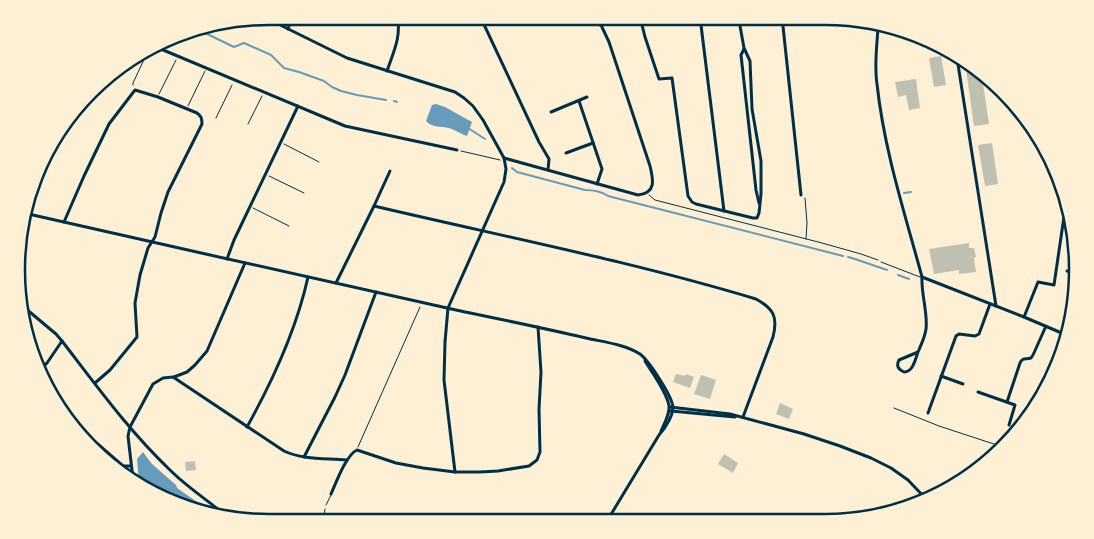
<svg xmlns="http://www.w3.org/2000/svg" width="1094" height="539" viewBox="0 0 1094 539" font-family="'Titillium Web',sans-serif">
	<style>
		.water { fill: #669bbc }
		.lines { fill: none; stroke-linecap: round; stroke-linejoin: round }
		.stream { stroke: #669bbc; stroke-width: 2 }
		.building { fill: #bec0b2 }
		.path { stroke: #003049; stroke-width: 1 }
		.service { stroke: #003049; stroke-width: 1 }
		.minor { stroke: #003049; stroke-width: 3 }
		.rim { fill: none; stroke: #003049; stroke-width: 2.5 }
	</style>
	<rect width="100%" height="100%" fill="#fdf0d5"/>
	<g class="water">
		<path d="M436 104 445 107 472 122 467 136C461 134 455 130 449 128 441 126 432 128 426 121L432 105Z"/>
		<path d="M143 452 152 464 176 485 177 488 210 511 158 497 139 483 137 459Z"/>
	</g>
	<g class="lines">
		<g class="stream">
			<path d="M199 28 203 32 234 47 244 43 271 55 284 68 299 72 324 81 332 87 341 91 357 95 386 100"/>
			<path d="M394 101 397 102"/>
			<path d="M468 128 485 139"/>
			<path d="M512 168 517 172 585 190C593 190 601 191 608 196L843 256"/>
			<path d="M904 193 911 192"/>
			<path d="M848 257 855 259 887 270"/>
			<path d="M898 275 909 279"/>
		</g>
	</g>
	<g class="building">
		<path d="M941 56 946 85 934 87 929 58Z"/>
		<path d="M970 68 982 77 989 124 974 126 966 69Z"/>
		<path d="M916 79 920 108 909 110 906 95 898 97 895 82Z"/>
		<path d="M992 143 998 184 985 186 978 145Z"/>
		<path d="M969 243V248H974L976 257 974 258 976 272 959 274V270L934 274 929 249Z"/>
		<path d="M676 374 685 376 686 374 694 377 690 388 673 382Z"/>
		<path d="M701 375 716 380 710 399 694 394Z"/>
		<path d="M780 403 793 409 789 419 776 414Z"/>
		<path d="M724 454 738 463 733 473 718 464Z"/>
		<path d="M195 461 196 470 186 471 185 462Z"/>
	</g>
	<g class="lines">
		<g class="path">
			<path d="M133 85V83L148 51"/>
			<path d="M159 94 176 60"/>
			<path d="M188 106 205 71"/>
			<path d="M216 118 232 85"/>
			<path d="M248 124 262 96"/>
			<path d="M284 144 319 162"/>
			<path d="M461 151 500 160"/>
			<path d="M269 176 304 193"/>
			<path d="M649 195 655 200 822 243 861 254 878 260"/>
			<path d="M805 198 807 223 806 239"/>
			<path d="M253 208 289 226"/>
			<path d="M894 408 939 426 1003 447"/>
			<path d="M358 447 420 307"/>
			<path d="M323 522 325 509"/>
		</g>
		<g class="service">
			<path d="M881 262 920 277"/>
			<path d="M326 505 331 495"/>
		</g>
		<g class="minor">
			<path d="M480 16 539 142 549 159 548 170"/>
			<path d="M264 17 347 58 439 87 455 92 464 98 473 106 483 120 504 158 506 169 504 182 448 308 445 342 444 380 455 472H480L498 471 529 466 537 460 540 452 539 409 541 372 538 327"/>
			<path d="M640 17 645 37 659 79 672 78 688 196 692 202 696 204 753 218H757L759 213 761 194V161L752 109 750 61 744 48 740 26"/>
			<path d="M700 17 724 211"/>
			<path d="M782 17 801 195"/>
			<path d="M878 27C877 46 874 65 877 84 884 150 905 214 922 277 921 294 928 313 926 329 925 337 921 345 918 352L899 360C896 366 898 369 904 372 913 372 915 360 918 352"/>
			<path d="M288 29 292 16"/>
			<path d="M156 47 345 126 457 150"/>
			<path d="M744 49 741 55 756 190 759 203"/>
			<path d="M957 58 996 306"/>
			<path d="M387 71C393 53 402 36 397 16"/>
			<path d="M579 101 602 169 597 184"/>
			<path d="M551 112 587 97"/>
			<path d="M566 153 593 143"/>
			<path d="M504 158 638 195C657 193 653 179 650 166L609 42 601 25 594 24"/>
			<path d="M374 206 390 171"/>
			<path d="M24 213C168 245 312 279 456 310 499 319 543 328 586 338 603 342 624 344 640 354 649 361 673 397 673 408 672 418 665 428 659 435L607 521"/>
			<path d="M64 222 84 176 109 124 135 90 158 97 197 113C201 116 202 118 202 124L168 192 161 213 155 237 148 248 140 275 135 303 137 337 110 370 95 383"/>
			<path d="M227 259 234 240 298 106"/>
			<path d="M1067 271 1076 273"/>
			<path d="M922 277 1024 317 1064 334"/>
			<path d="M336 283 374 206C501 236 630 261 756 299 774 309 778 317 773 337L743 417"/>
			<path d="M19 303 56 334 62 341C96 385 129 431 170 470 187 487 206 499 224 514"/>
			<path d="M1024 317 1038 282 1054 285 1066 203"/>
			<path d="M645 361C651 371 671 398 669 409 668 418 664 424 661 431"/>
			<path d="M39 370 47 363 62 341"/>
			<path d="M941 376 963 384"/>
			<path d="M174 377 187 372 195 365 207 351 245 263"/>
			<path d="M978 392 1015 405 1009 425"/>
			<path d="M1007 402 1020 363C1023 357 1025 360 1031 358L1033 355 1046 326"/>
			<path d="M670 407 730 414 804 434 840 446 871 458 891 468 908 480 927 500"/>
			<path d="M671 411 735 417"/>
			<path d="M928 413 956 336 959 334 975 336 979 334 990 304"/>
			<path d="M70 420 123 466H131"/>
			<path d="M247 427C272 382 297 327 308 277"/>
			<path d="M304 457 335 397 345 375 376 292"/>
			<path d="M133 479 128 436 130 427 153 384 163 378 173 377 284 451C303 460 326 458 347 460"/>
			<path d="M331 494C336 483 346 455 357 450L396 463 423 468 455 472"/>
		</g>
	</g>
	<path d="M0 0H1094V539H0ZM269 25H825A244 244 0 0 1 1069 269V270A244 244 0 0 1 825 514H269A244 244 0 0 1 25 270V269A244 244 0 0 1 269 25Z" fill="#fdf0d5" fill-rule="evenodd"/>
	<path class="rim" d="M269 25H825A244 244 0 0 1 1069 269V270A244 244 0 0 1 825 514H269A244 244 0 0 1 25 270V269A244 244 0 0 1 269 25Z"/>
</svg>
